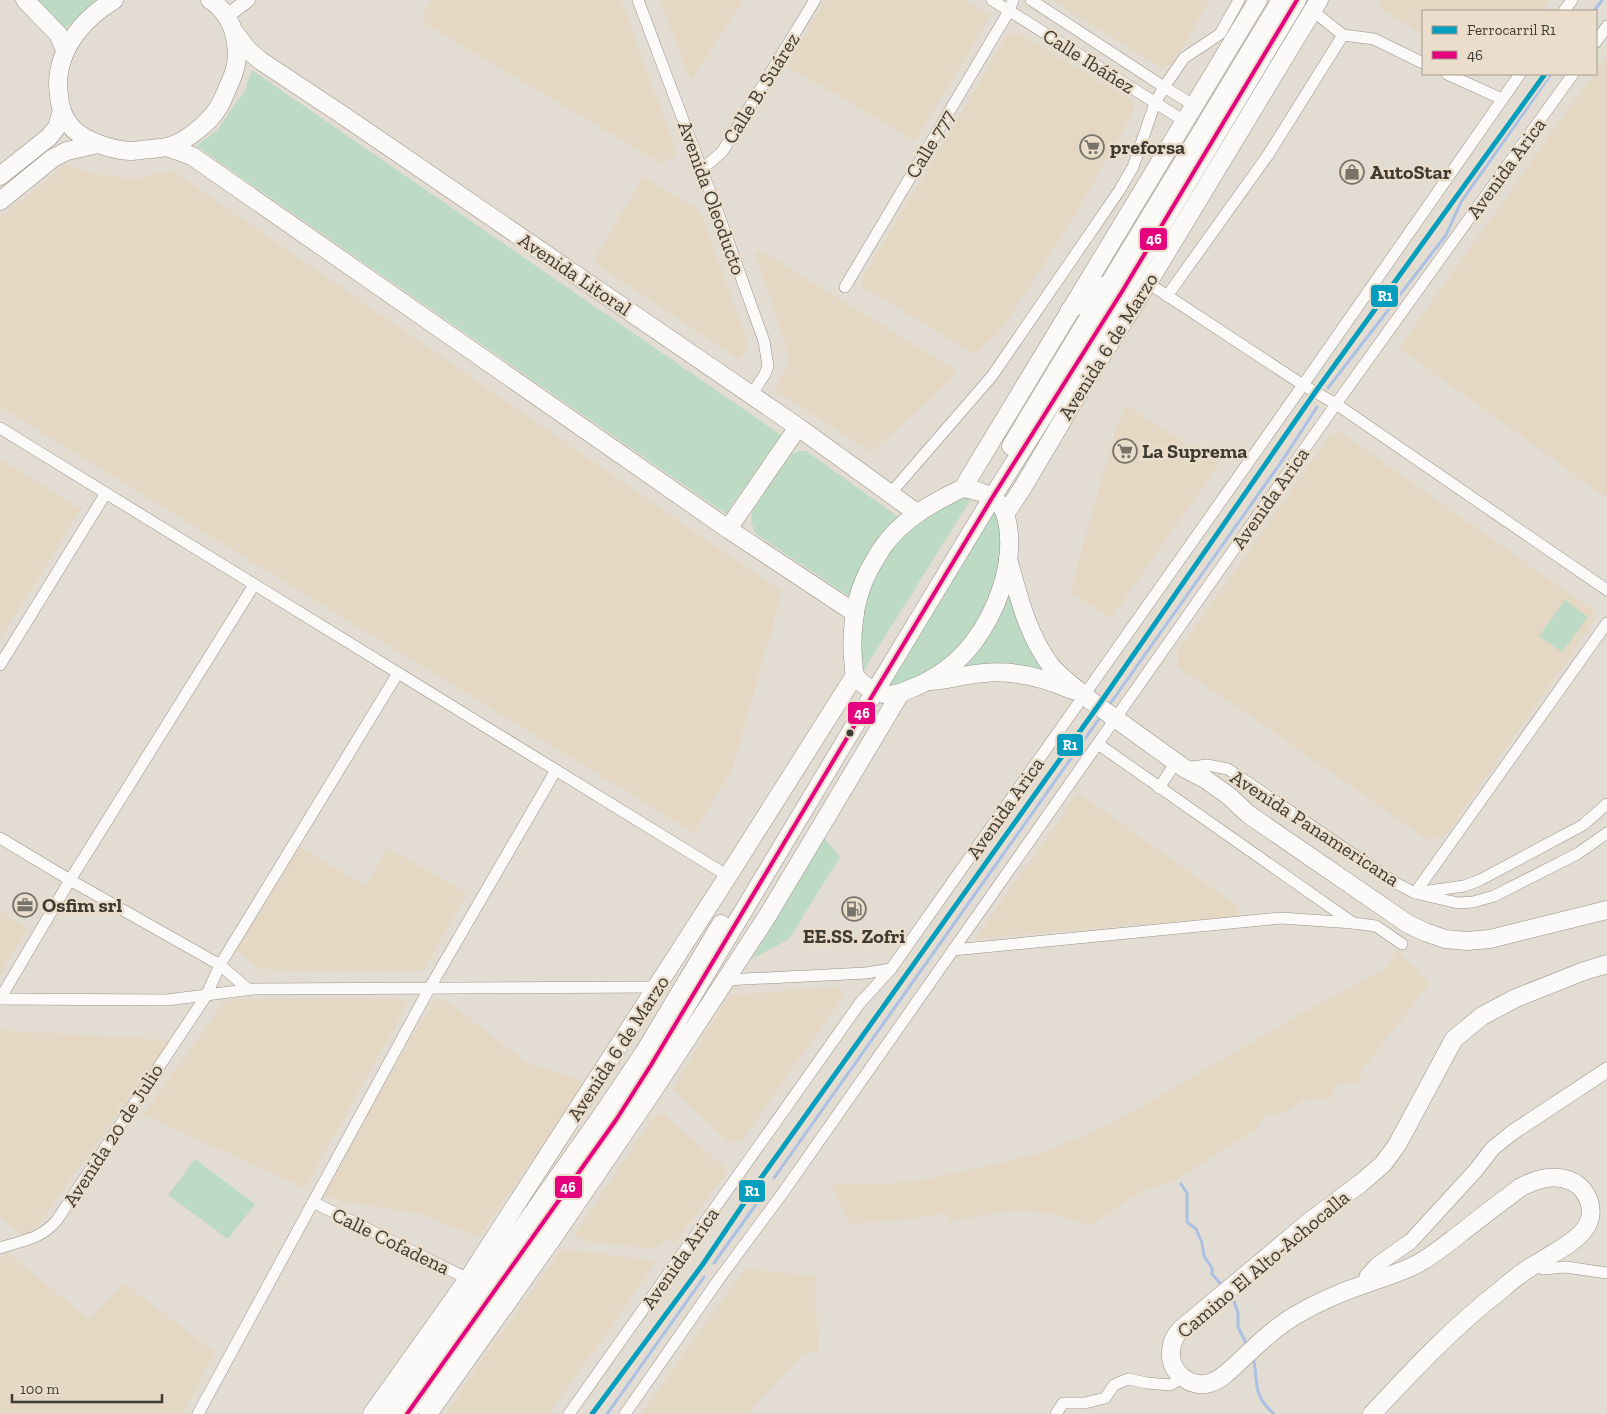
<svg xmlns="http://www.w3.org/2000/svg" width="1607" height="1414" viewBox="0 0 1607 1414" font-family="'Zilla Slab',serif">
	<style>
		.built { fill: #e4d7c4 }
		.green { fill: #bcdac4 }
		.lines { fill: none; stroke-linecap: round; stroke-linejoin: round }
		.stream { stroke: #aac0e4; stroke-width: 3 }
		.minor-casing { stroke: #969189; stroke-width: 12 }
		.tertiary-casing { stroke: #969189; stroke-width: 15 }
		.secondary-casing { stroke: #969189; stroke-width: 16 }
		.primary-casing { stroke: #969189; stroke-width: 19 }
		.trunk-casing { stroke: #969189; stroke-width: 19 }
		.minor { stroke: #fbfaf8; stroke-width: 11 }
		.tertiary { stroke: #fbfaf8; stroke-width: 14 }
		.secondary { stroke: #fbfaf8; stroke-width: 15 }
		.primary { stroke: #fbfaf8; stroke-width: 18 }
		.trunk { stroke: #fbfaf8; stroke-width: 18 }
		.bus-1-casing { stroke: #eaddcb; stroke-width: 8 }
		.bus-1 { stroke: #e5007d; stroke-width: 4 }
		.rail-1-casing { stroke: #eaddcb; stroke-width: 9 }
		.rail-1 { stroke: #069ebe; stroke-width: 5 }
		.bus-dot { fill: #3f3a32; stroke: #eaddcb; stroke-width: 2 }
		.labels { text-anchor: middle; dominant-baseline: central; stroke-width: 5; stroke-linejoin: round; paint-order: stroke }
		.street-label { font-size: 20px; fill: #3f3a32; stroke: #eaddcb }
		.poi-label { font-size: 20px; font-weight: bold; fill: #3f3a32; stroke: #eaddcb; text-anchor: start }
		.line-badge { stroke: #eaddcb; stroke-width: 2 }
		.badge-label { font-size: 14px; text-anchor: middle; font-weight: bold; fill: #fff }
	</style>
	<rect width="100%" height="100%" fill="#e3dcd2"/>
	<g class="built">
		<path d="M432 0H621L677 153 662 164 424 23V13Z"/>
		<path d="M660 0H743L691 81Z"/>
		<path d="M825 0H965L991 16 915 141 829 90 786 67Z"/>
		<path d="M1052 0H1210L1173 63 1161 68Z"/>
		<path d="M1381 0H1550L1542 11H1423V35L1381 8 1379 3Z"/>
		<path d="M1017 32 1133 101 1134 111 1089 191 1035 278 1001 330 974 354 862 286 863 276 961 114 1006 36Z"/>
		<path d="M1607 54V498L1399 348 1593 74H1596V70Z"/>
		<path d="M66 164 94 174 133 179 173 171 718 548 782 591 733 767 694 833 0 407V217Z"/>
		<path d="M643 177 700 211 749 346 739 360 593 262Z"/>
		<path d="M755 252H763L958 372 918 411 871 452 774 390 789 362 781 330Z"/>
		<path d="M1126 406 1219 464 1111 618 1070 592 1118 422Z"/>
		<path d="M1340 432 1593 610 1594 621 1445 836 1428 840 1235 705 1177 667 1178 651 1330 435Z"/>
		<path d="M0 459 81 509 0 640Z"/>
		<path d="M1078 793 1239 907 1237 916 975 939Z"/>
		<path d="M300 847 365 886 388 848 467 893 424 970 313 971 260 969 235 950Z"/>
		<path d="M0 911 27 929 0 975Z"/>
		<path d="M1397 950 1428 983 1422 993 1362 1070 1359 1082 1337 1084 1329 1099 1302 1100 1289 1111 1267 1115 1256 1129 1174 1181 1144 1190 1091 1225 1052 1214 1017 1210 950 1221 945 1213 911 1219 850 1224 831 1184H882L916 1181 984 1167 1047 1151 1103 1127 1132 1112 1301 1014 1388 967Z"/>
		<path d="M836 987 839 989 843 996 742 1141 730 1143 672 1090 729 995Z"/>
		<path d="M399 998 407 1005 305 1188 143 1115 223 1003 231 999Z"/>
		<path d="M444 999 526 1062 586 1083 478 1237 423 1215 324 1197 374 1100 434 1000Z"/>
		<path d="M0 1030 171 1040 41 1221 23 1236 0 1217Z"/>
		<path d="M664 1114 724 1167 726 1173 674 1244 668 1239 654 1249 586 1241 576 1237V1231L654 1117Z"/>
		<path d="M562 1249 657 1261 549 1414H446L471 1376Z"/>
		<path d="M6 1252 89 1319 124 1283 214 1352 183 1414H0V1258Z"/>
		<path d="M744 1269 815 1276 818 1352 804 1353 748 1414H641Z"/>
	</g>
	<g class="green">
		<path d="M38 0H96L66 28Z"/>
		<path d="M252 70 781 435 726 514 196 146 217 130 245 90Z"/>
		<path d="M799 451H806L900 518 850 597 756 534 751 522 752 510 792 454Z"/>
		<path d="M965 496H973L862 673 859 622 874 574 891 546 913 524Z"/>
		<path d="M993 509C1004 527 1002 538 1000 557 998 571 996 586 991 599 989 605 985 611 982 616 962 652 928 682 887 688Z"/>
		<path d="M1010 586 1049 672 1021 665 1002 663 956 670 998 619 1005 606Z"/>
		<path d="M1565 600 1588 617 1562 652 1539 636Z"/>
		<path d="M824 838 840 857 789 939 752 959Z"/>
		<path d="M195 1159 255 1204 228 1239 168 1195Z"/>
	</g>
	<g class="lines">
		<g class="stream">
			<path d="M1594 11 1602 0"/>
			<path d="M1328 388 1446 235 1461 202 1551 74"/>
			<path d="M1110 704 1284 458 1317 407"/>
			<path d="M774 1178 1099 719"/>
			<path d="M1181 1184 1187 1193V1222L1196 1229 1202 1243 1204 1256 1212 1268V1274L1220 1283"/>
			<path d="M714 1263 765 1192"/>
			<path d="M1234 1301 1238 1313V1327L1246 1343"/>
			<path d="M1254 1361C1258 1386 1253 1395 1274 1414"/>
			<path d="M607 1414 704 1277"/>
		</g>
		<g class="minor-casing">
			<g id="minor">
				<path d="M638 0 717 210 764 341 768 366 765 374 751 395"/>
				<path d="M992 0 1186 122"/>
				<path d="M1031 0 1164 87 1195 106"/>
				<path d="M1313 11 1343 35 1374 39 1423 63"/>
				<path d="M1564 11 1572 0"/>
				<path d="M1596 42 1607 26"/>
				<path d="M1447 74 1502 99"/>
				<path d="M701 170 722 152 732 136 815 0"/>
				<path d="M1148 283 1303 385 1336 404 1607 590"/>
				<path d="M845 287 1009 11 1013 0"/>
				<path d="M1167 296 1268 155 1343 35"/>
				<path d="M0 428 728 876"/>
				<path d="M890 494 992 376 1119 191 1133 167 1155 103 1164 87 1184 58 1220 34 1239 0"/>
				<path d="M0 665 106 493"/>
				<path d="M1098 744 1353 923 1376 926 1402 944"/>
				<path d="M1184 768 1207 765 1228 769 1394 882 1415 893 1458 903 1473 902 1494 896 1577 854 1607 833"/>
				<path d="M1159 788 1176 762"/>
				<path d="M0 838 70 880 220 965 248 989"/>
				<path d="M1422 892 1464 886 1480 880 1583 825 1607 804"/>
				<path d="M1415 893 1607 623"/>
				<path d="M953 950 1281 918 1353 923"/>
				<path d="M725 980 866 973 891 969"/>
				<path d="M0 999 167 1000 253 989 657 987"/>
				<path d="M0 999 70 880 254 585"/>
				<path d="M313 1202 468 1279"/>
				<path d="M0 1248C23 1240 40 1240 57 1220L206 996 220 965 398 673"/>
				<path d="M1534 1265 1543 1269 1566 1267 1607 1273"/>
				<path d="M198 1414 429 989 556 770"/>
				<path d="M569 1414 860 1003 891 969 1303 385 1520 74"/>
				<path d="M625 1414 719 1279 782 1194 1336 404 1573 74"/>
				<path d="M1056 1414 1063 1403H1085L1105 1398 1114 1385 1128 1379 1147 1383 1170 1385 1183 1378"/>
			</g>
		</g>
		<g class="tertiary-casing">
			<path id="tertiary" d="M227 16 248 0"/>
		</g>
		<g class="secondary-casing">
			<path id="secondary" d="M1367 1283V1276L1377 1265 1411 1241 1476 1170 1493 1148 1513 1132 1607 1070"/>
		</g>
		<g class="primary-casing">
			<g id="primary">
				<path d="M25 0 58 34 65 50"/>
				<path d="M114 0C84 18 58 48 58 85 59 99 60 112 69 124 80 140 111 150 130 151 137 151 145 149 152 149 157 148 163 148 168 147 185 142 209 123 218 108 222 102 225 94 228 87 235 72 239 60 236 44 234 26 225 9 210 0"/>
				<path d="M235 33 249 51 261 61 344 116 798 427 917 513"/>
				<path d="M167 147 192 156 728 529 855 613"/>
				<path d="M0 176 49 137 57 127 62 111"/>
				<path d="M0 201 53 158 67 151 98 144"/>
				<path d="M963 488C1061 325 1161 163 1258 0"/>
				<path d="M1006 513 1023 487 1087 379 1148 283 1319 0"/>
				<path d="M728 529 798 427"/>
				<path d="M1008 559C1019 597 1027 634 1051 666 1062 679 1084 695 1098 706L1184 768 1205 779 1229 796 1248 814 1408 924 1425 932 1445 939 1467 941 1490 939 1607 910"/>
				<path d="M930 681C949 680 966 674 984 673 1014 670 1045 678 1072 690"/>
				<path d="M372 1414 468 1279 728 876 855 675"/>
				<path d="M428 1414 552 1239 655 1088 768 915 900 694"/>
				<path d="M1372 1414C1413 1370 1453 1327 1501 1290 1513 1279 1527 1269 1541 1261 1555 1252 1574 1243 1584 1230 1599 1211 1587 1184 1565 1179 1549 1175 1535 1180 1521 1187 1501 1202 1481 1217 1461 1233 1449 1242 1437 1252 1424 1260 1407 1271 1387 1276 1368 1283 1344 1291 1318 1302 1296 1315 1277 1326 1259 1343 1243 1358 1233 1367 1223 1379 1210 1383 1192 1388 1173 1375 1171 1357 1170 1346 1173 1338 1180 1330L1309 1222 1361 1183 1383 1164 1397 1145 1454 1039 1482 1016 1516 998 1584 971 1607 964"/>
			</g>
		</g>
		<g class="trunk-casing">
			<g id="trunk">
				<path d="M1069 311 1105 285"/>
				<path d="M1011 446 1281 0"/>
				<path d="M963 488C976 490 992 494 1000 505 1006 511 1006 518 1008 526 1014 566 997 611 973 643 956 665 936 679 910 689 895 696 886 697 871 689 865 686 857 680 855 674 853 669 854 664 853 659 851 635 854 604 864 581 868 570 876 558 882 548 902 519 932 503 963 488Z"/>
				<path d="M657 1061 688 1038"/>
				<path d="M391 1414 604 1112 645 1051 721 924"/>
				<path d="M407 1414 616 1120 651 1065 871 698 992 498 1123 290 1297 0"/>
			</g>
		</g>
		<use href="#minor" class="minor"/>
		<use href="#tertiary" class="tertiary"/>
		<use href="#secondary" class="secondary"/>
		<use href="#primary" class="primary"/>
		<use href="#trunk" class="trunk"/>
		<g class="bus-1-casing">
			<path id="bus-1" d="M407 1414 616 1120 651 1065 871 698 992 498 1123 290 1297 0"/>
		</g>
		<use href="#bus-1" class="bus-1"/>
		<g class="rail-1-casing">
			<path id="rail-1" d="M592 1414 703 1264 761 1178 1098 706 1316 391 1545 74"/>
		</g>
		<use href="#rail-1" class="rail-1"/>
	</g>
	<defs>
		<g id="supermarket-ring" transform="scale(1.25)"><circle r="9.5" fill="#eaddcb" stroke="#78736a" stroke-width="1.5"/><path d="M-6-5.5h2.5l.6 2H6L4.5 2H-2.5L-4.4-4H-6ZM-1.5 3.2a1.3 1.3 0 1 0 .1 0ZM3 3.2a1.3 1.3 0 1 0 .1 0Z" fill="#78736a"/></g>
		<g id="shop-ring" transform="scale(1.25)"><circle r="9.5" fill="#eaddcb" stroke="#78736a" stroke-width="1.5"/><path d="M-5-2.5h2.3a2.7 3.5 0 0 1 5.4 0H5L5.5 6h-11ZM-1.5-2.5h3a1.5 2.3 0 0 0-3 0Z" fill="#78736a"/></g>
		<g id="office-ring" transform="scale(1.25)"><circle r="9.5" fill="#eaddcb" stroke="#78736a" stroke-width="1.5"/><path d="M-6-3h4V-5.5h4V-3h4V5H-6ZM-1-4.5V-3h2v-1.5ZM-6 0V1H6V0Z" fill="#78736a"/></g>
		<g id="fuel-ring" transform="scale(1.25)"><circle r="9.5" fill="#eaddcb" stroke="#78736a" stroke-width="1.5"/><path d="M-5.5-6h7V0h2V4h1.3V-2.5L3-4.5l.8-.8L6-3V5H2.5V1h-1V6h-7ZM-4.2-4.7v3.2H.2V-4.7Z" fill="#78736a"/></g>
	</defs>
	<g fill-rule="evenodd">
		<use href="#supermarket-ring" x="1092" y="147"/>
		<use href="#shop-ring" x="1352" y="172"/>
		<use href="#supermarket-ring" x="1125" y="451"/>
		<use href="#office-ring" x="25" y="905"/>
		<use href="#fuel-ring" x="854" y="909"/>
	</g>
	<circle class="bus-dot" cx="850" cy="733" r="4.5"/>
	<g class="labels">
		<g class="street-label">
			<text transform="translate(1089 61) rotate(32)">Calle Ibáñez</text>
			<text transform="translate(761 88) rotate(-58)">Calle B. Suárez</text>
			<text transform="translate(930 144) rotate(-59)">Calle 777</text>
			<text transform="translate(1506 168) rotate(-54)">Avenida Arica</text>
			<text transform="translate(712 198) rotate(70)">Avenida Oleoducto</text>
			<text transform="translate(575 274) rotate(34)">Avenida Litoral</text>
			<text transform="translate(1108 346) rotate(-58)">Avenida 6 de Marzo</text>
			<text transform="translate(1270 498) rotate(-55)">Avenida Arica</text>
			<text transform="translate(1005 808) rotate(-55)">Avenida Arica</text>
			<text transform="translate(1315 828) rotate(33)">Avenida Panamericana</text>
			<text transform="translate(618 1048) rotate(-57)">Avenida 6 de Marzo</text>
			<text transform="translate(113 1135) rotate(-57)">Avenida 20 de Julio</text>
			<text transform="translate(391 1241) rotate(26)">Calle Cofadena</text>
			<text transform="translate(680 1258) rotate(-55)">Avenida Arica</text>
			<text transform="translate(1263 1264) rotate(-40)">Camino El Alto-Achocalla</text>
		</g>
		<g class="poi-label">
			<text x="1110" y="147">preforsa</text>
			<text x="1370" y="172">AutoStar</text>
			<text x="1142" y="451">La Suprema</text>
			<text x="42" y="905">Osfim srl</text>
			<text x="854" y="936" text-anchor="middle">EE.SS. Zofri</text>
		</g>
	</g>
	<g class="line-badge">
		<rect x="1139" y="227" width="29" height="24" rx="5" fill="#e5007d"/>
		<rect x="1370" y="284" width="29" height="24" rx="5" fill="#069ebe"/>
		<rect x="847" y="701" width="29" height="24" rx="5" fill="#e5007d"/>
		<rect x="1056" y="733" width="28" height="24" rx="5" fill="#069ebe"/>
		<rect x="554" y="1175" width="29" height="24" rx="5" fill="#e5007d"/>
		<rect x="738" y="1179" width="28" height="24" rx="5" fill="#069ebe"/>
	</g>
	<g class="badge-label">
		<text x="1154" y="244">46</text>
		<text x="1385" y="301">R1</text>
		<text x="862" y="718">46</text>
		<text x="1070" y="750">R1</text>
		<text x="568" y="1192">46</text>
		<text x="752" y="1196">R1</text>
	</g>
	<rect x="1422" y="10" width="175" height="65" fill="#eaddcb" stroke="#a69c8e"/>
	<rect x="1432" y="26" width="25" height="8" fill="#069ebe" stroke="#a69c8e"/>
	<text x="1467" y="35" font-size="15" fill="#3f3a32">Ferrocarril R1</text>
	<rect x="1432" y="51" width="25" height="8" fill="#e5007d" stroke="#a69c8e"/>
	<text x="1467" y="60" font-size="15" fill="#3f3a32">46</text>
	<path d="M12 1394v8h150v-8" fill="none" stroke="#3f3a32" stroke-width="2.5"/>
	<text x="20" y="1394" font-size="15" fill="#3f3a32" stroke="#eaddcb" stroke-width="4" paint-order="stroke">100 m</text>
</svg>
